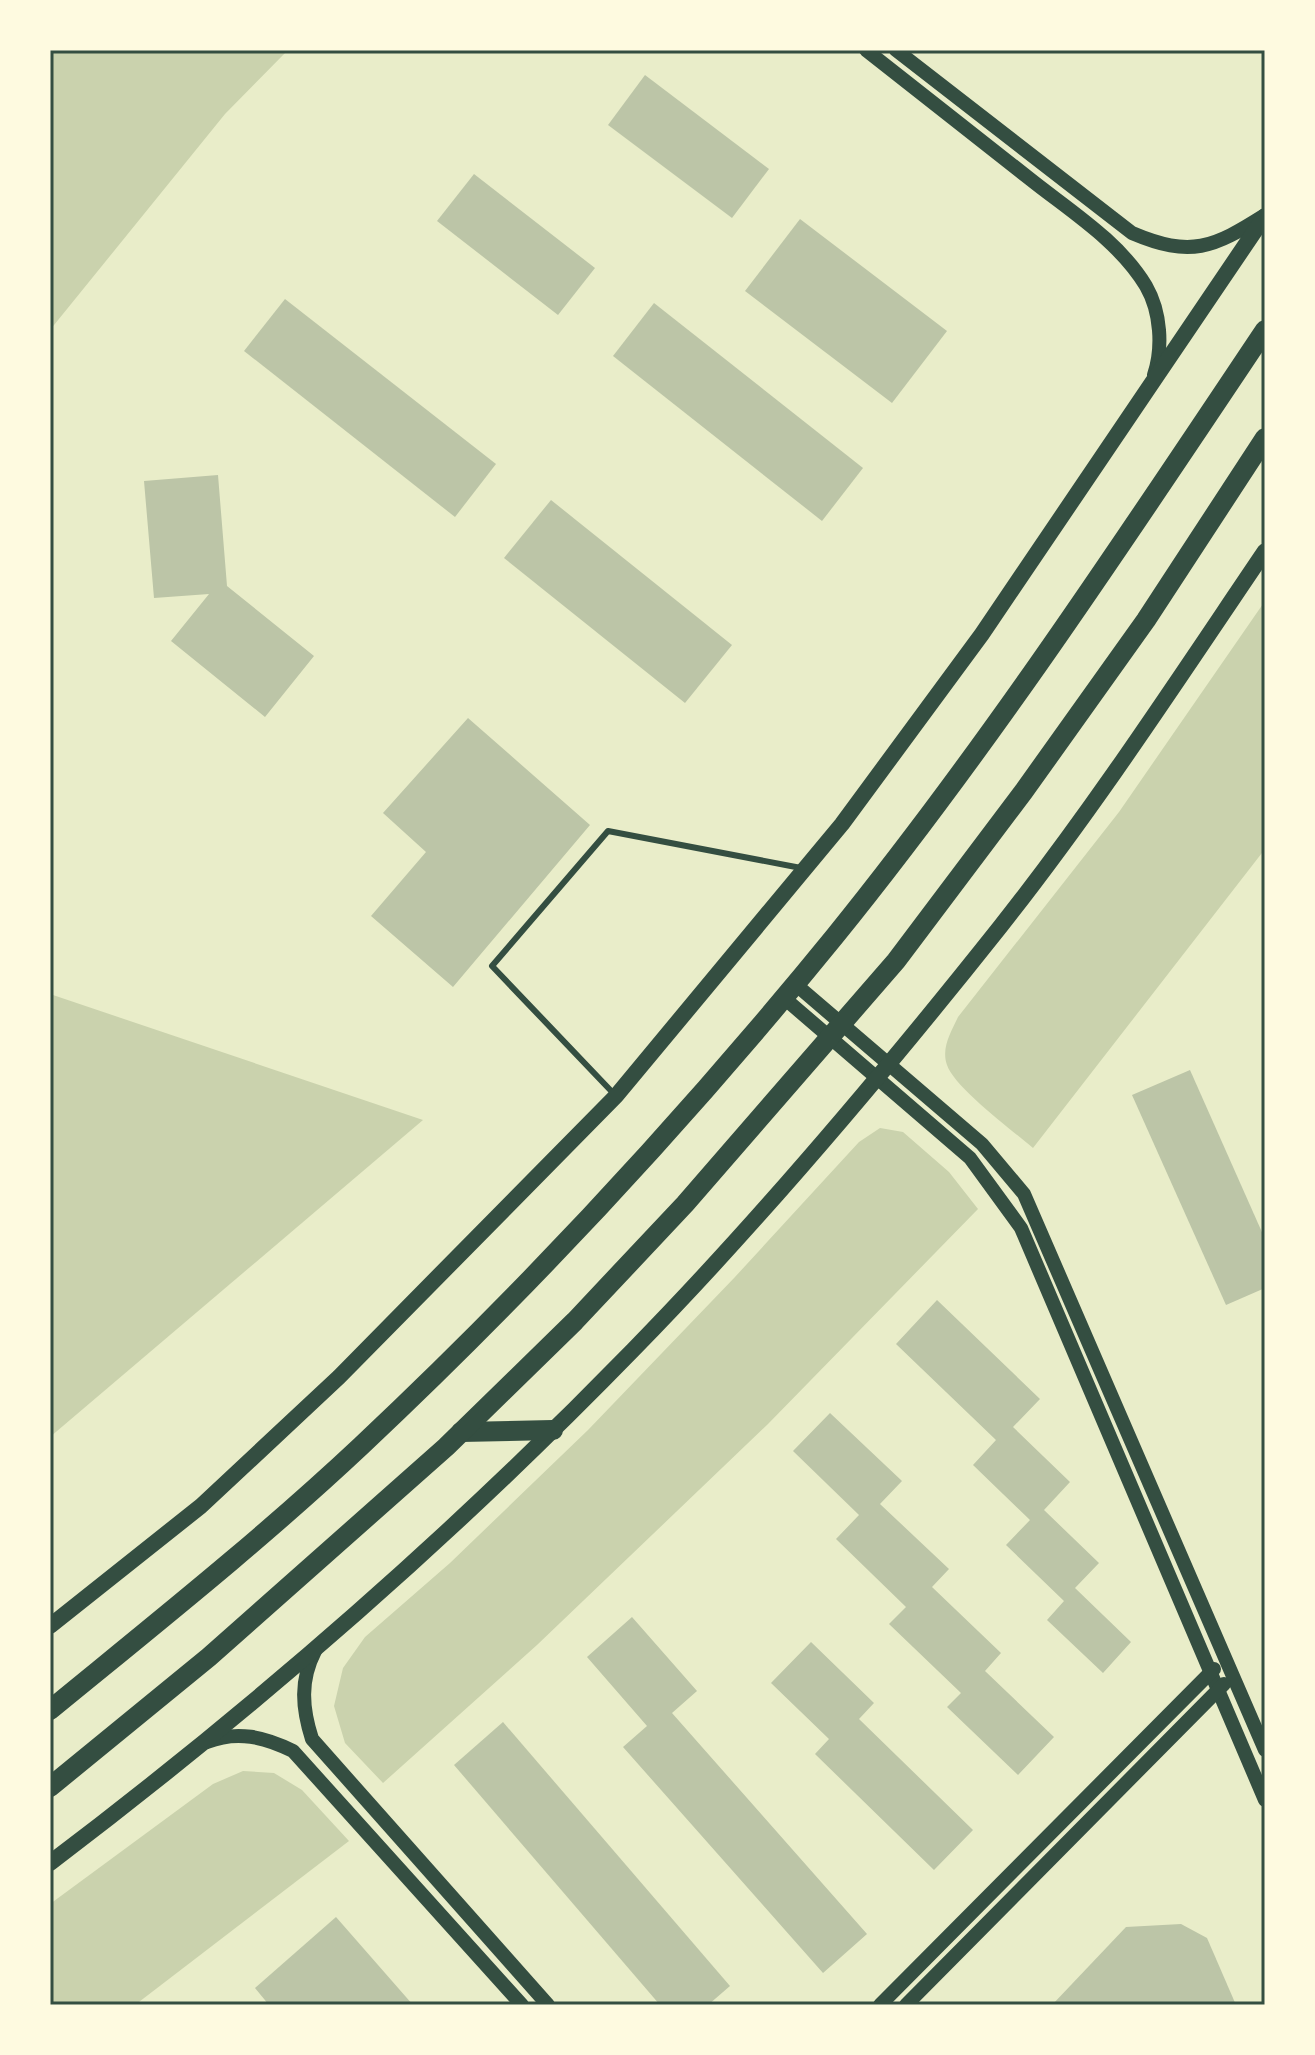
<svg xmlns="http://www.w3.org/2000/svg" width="1315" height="2055" viewBox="0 0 1315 2055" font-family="'Space Grotesk',sans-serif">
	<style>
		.green { fill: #cad2ad }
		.building { fill: #bcc5a7 }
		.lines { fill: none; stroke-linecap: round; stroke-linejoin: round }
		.service { stroke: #344e41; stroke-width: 6 }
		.tertiary { stroke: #344e41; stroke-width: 14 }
		.secondary { stroke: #344e41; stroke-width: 16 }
		.primary { stroke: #344e41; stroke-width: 20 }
		.neatline { fill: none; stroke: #344e41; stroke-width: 3 }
	</style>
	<rect width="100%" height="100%" fill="#e9edc9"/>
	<g class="green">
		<path d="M50 50H288L225 114 50 330Z"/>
		<path d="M1265 601V849L1033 1148C1013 1131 954 1087 947 1065 941 1048 951 1032 958 1017L1119 812Z"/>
		<path d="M50 994 423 1120 50 1437Z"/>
		<path d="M880 1128 903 1132 949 1172 978 1209 768 1424 537 1645 383 1783 345 1743 334 1706 343 1668 365 1637 450 1563 588 1430 735 1277 859 1142Z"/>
		<path d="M243 1771 274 1773 302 1790 349 1841 135 2005H50V1904L213 1784Z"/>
	</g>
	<g class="building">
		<path d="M645 75 769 169 732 218 608 125Z"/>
		<path d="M474 174 595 268 558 315 437 221Z"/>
		<path d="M800 219 947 331 892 403 745 291Z"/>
		<path d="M285 299 496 464 455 517 244 351Z"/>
		<path d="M654 303 863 468 822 521 613 356Z"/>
		<path d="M218 475 227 586 314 656 265 717 171 641 209 594 154 598 144 481Z"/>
		<path d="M551 500 732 645 685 703 504 558Z"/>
		<path d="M468 718 590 825 453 987 371 916 426 852 383 813Z"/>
		<path d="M1190 1070 1265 1239V1288L1226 1305 1132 1095Z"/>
		<path d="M937 1300 1040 1399 1013 1427 1070 1482 1044 1510 1099 1563 1075 1588 1131 1642 1103 1673 1047 1620 1064 1601 1006 1545 1030 1520 973 1465 996 1440 896 1344Z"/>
		<path d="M830 1413 902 1481 880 1504 949 1569 932 1587 1001 1653 985 1671 1054 1737 1018 1775 947 1707 961 1693 889 1624 906 1607 836 1539 859 1515 793 1451Z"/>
		<path d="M632 1617 697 1691 672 1713 867 1934 823 1973 623 1747 647 1726 587 1657Z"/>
		<path d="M811 1642 874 1703 859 1719 973 1830 934 1870 815 1754 829 1739 771 1683Z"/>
		<path d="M503 1722 730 1986 708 2005H660L454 1765Z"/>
		<path d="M336 1917 413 2005H269L255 1988Z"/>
		<path d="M1181 1924 1207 1938 1236 2005H1052L1126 1927Z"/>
	</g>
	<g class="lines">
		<path class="service" d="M615 1095 492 966 608 831 801 868"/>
		<g class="tertiary">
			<path d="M866 50C921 93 975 136 1030 179 1070 211 1119 241 1146 286 1161 312 1163 348 1154 375"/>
			<path d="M896 50 1132 233C1191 258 1213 248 1265 215"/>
			<path d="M794 983 982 1144 1024 1194 1265 1750"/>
			<path d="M783 997 970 1158 1021 1228 1265 1800"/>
			<path d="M315 1651C300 1680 302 1708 312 1739L548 2005"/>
			<path d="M207 1742C237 1730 265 1737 293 1751L522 2005"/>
			<path d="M880 2005 1214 1669"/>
			<path d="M906 2005 1224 1684"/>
		</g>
		<g class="secondary">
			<path d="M50 1626 201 1506 339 1377 616 1096 842 824 982 634 1265 216"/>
			<path d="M50 1863C256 1707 452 1536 633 1350 763 1217 884 1073 1000 927 1095 807 1179 678 1265 551"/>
		</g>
		<g class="primary">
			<path d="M461 1432 553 1430"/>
			<path d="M50 1710C155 1624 262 1539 361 1446 528 1289 691 1113 835 936 991 743 1127 536 1265 330"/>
			<path d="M50 1787 209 1657 446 1447 575 1321 685 1204 896 961 1024 791 1146 620 1265 438"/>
		</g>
	</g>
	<rect width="1315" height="2055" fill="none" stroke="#fefae0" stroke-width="104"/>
	<rect x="52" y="52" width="1211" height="1951" class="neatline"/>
</svg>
